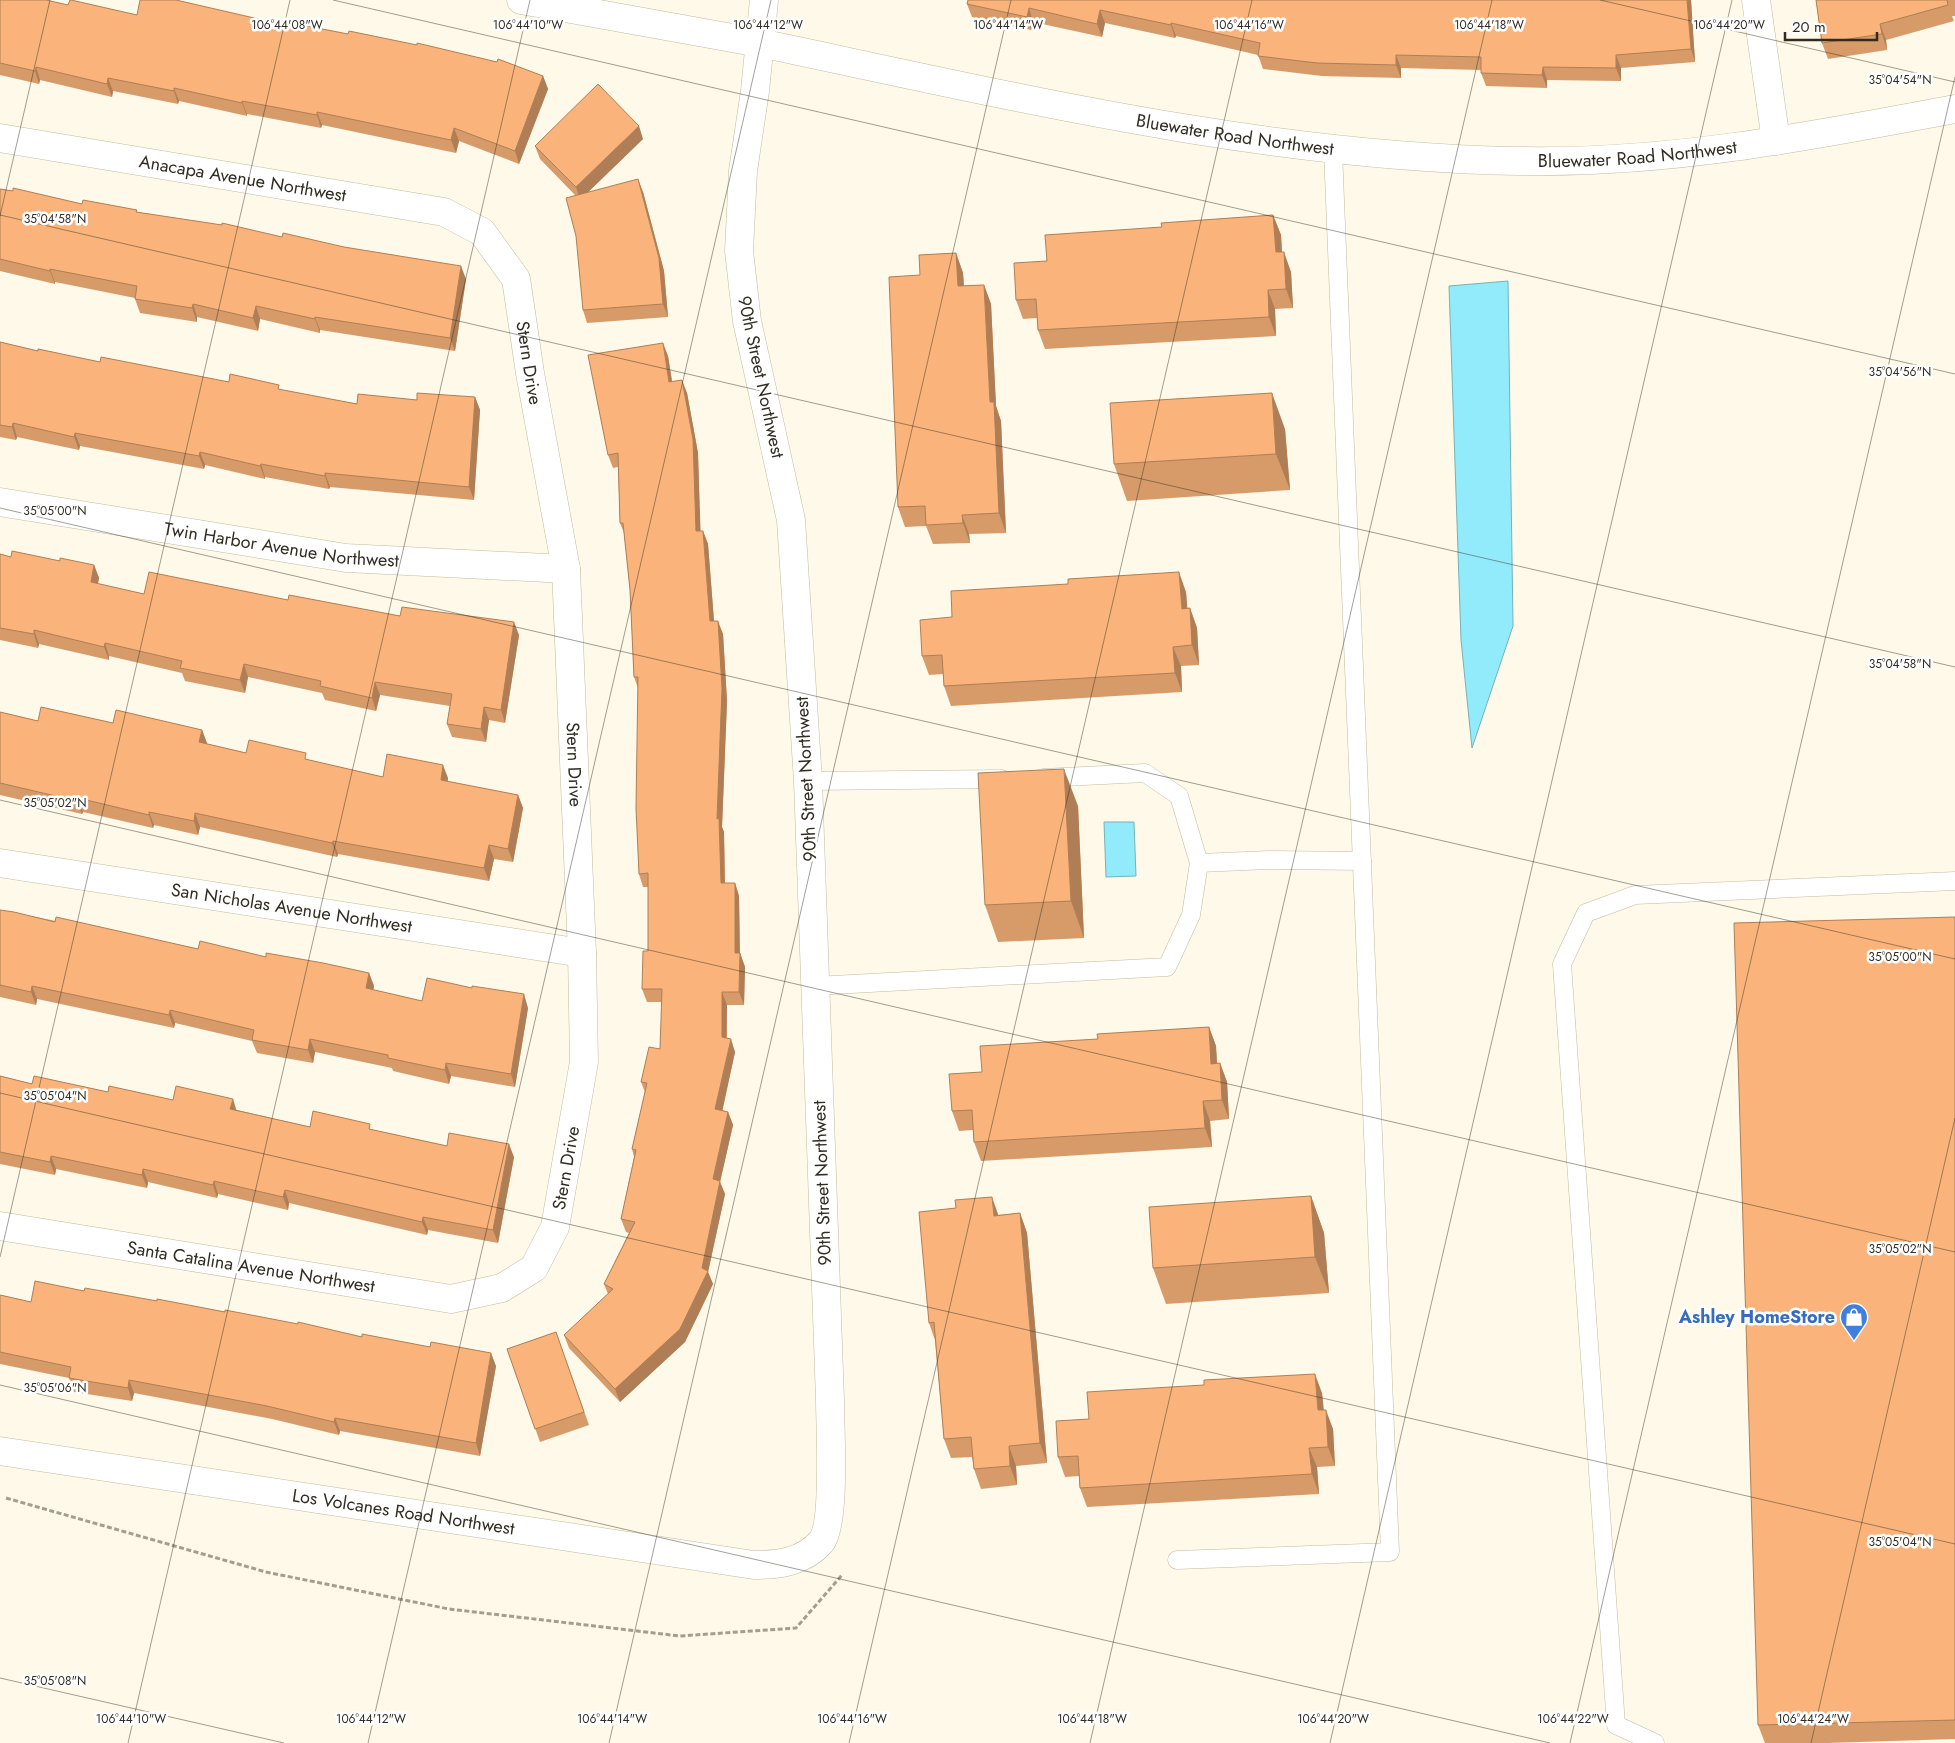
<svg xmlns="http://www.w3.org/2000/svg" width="1955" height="1743" viewBox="0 0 1955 1743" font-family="Jost,sans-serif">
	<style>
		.water { fill: #92ebfa; stroke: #75b2b9 }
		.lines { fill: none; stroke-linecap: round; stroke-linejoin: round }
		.service-casing { stroke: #c4baa1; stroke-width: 19 }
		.minor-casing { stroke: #c4baa1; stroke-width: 29 }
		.tertiary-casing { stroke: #c4baa1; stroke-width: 29 }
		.path { stroke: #a39e90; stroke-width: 3; stroke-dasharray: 5 2.5; stroke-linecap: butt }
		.service { stroke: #fff; stroke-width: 18 }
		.minor { stroke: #fff; stroke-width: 28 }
		.tertiary { stroke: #fff; stroke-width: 28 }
		.wall { fill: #d79b6a }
		.shaded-wall { fill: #af7e56 }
		.building { fill: #fab47b; stroke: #af7e56 }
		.ticks { fill: none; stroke: #302c22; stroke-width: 1; stroke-opacity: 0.45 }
		.labels { text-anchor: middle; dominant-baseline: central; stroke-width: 5; stroke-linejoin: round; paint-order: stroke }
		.street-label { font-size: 18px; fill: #302c22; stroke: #fff }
		.shop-label { font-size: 18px; font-weight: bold; fill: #366cbe; stroke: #fff; text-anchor: end }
		.ticks-label { font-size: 12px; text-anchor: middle; fill: #302c22; stroke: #fff; stroke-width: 5; stroke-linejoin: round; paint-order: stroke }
	</style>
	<rect width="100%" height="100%" fill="#fff9e9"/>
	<g class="water">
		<path d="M1508 281 1513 626 1472 748 1461 640 1449 286Z"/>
		<path d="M1104 822H1134L1136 876 1106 877Z"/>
	</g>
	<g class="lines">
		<g class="service-casing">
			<g id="service">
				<path d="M808 781 1002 779"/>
				<path d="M1199 863 1269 860 1362 861"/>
				<path d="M814 986 1167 967 1191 915 1199 863 1179 796 1145 773 1043 778"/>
				<path d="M1177 1560 1390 1552 1333 151"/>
				<path d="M1655 1743 1616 1725 1562 964 1586 913 1635 895 1955 881"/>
			</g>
		</g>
		<g class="minor-casing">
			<g id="minor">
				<path d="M1756 0 1776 141"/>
				<path id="s1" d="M760 43C1012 96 1263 157 1521 161 1668 164 1812 136 1955 109"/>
				<path id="s2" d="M0 138 444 212 482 232 516 279 530 373 566 569 582 953 584 1062 555 1227 534 1268 502 1288 451 1299 0 1226"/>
				<path id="s3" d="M0 502 346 558 566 569"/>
				<path id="s4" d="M0 863 582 953"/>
			</g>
		</g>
		<g class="tertiary-casing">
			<g id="tertiary">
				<path d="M521 0 760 43"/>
				<path id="s5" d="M0 1451 754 1565C779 1565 803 1562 821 1542 836 1524 830 1427 830 1400L808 781 791 520 747 321 739 251 743 171 755 91 764 0"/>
			</g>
		</g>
		<path class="path" d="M6 1498 266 1572 449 1609 680 1636 796 1628 842 1575"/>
		<use href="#service" class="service"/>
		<use href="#minor" class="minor"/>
		<use href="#tertiary" class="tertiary"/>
	</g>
	<g class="wall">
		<path d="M0 0 68 5 137 15 276 23 543 76 548 89 519 164 459 141 456 153 322 125 321 128 247 114V116L179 101 178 104 113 91 112 97 40 80 39 84 0 75Z"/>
		<path d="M1691 0 1695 62 1621 68V81L1547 80V88L1486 86 1481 73V70L1401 68V78L1322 76 1263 69 1258 55 1176 36 1175 38 1105 23 1102 37 1033 22 1031 30 972 17 967 4Z"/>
		<path d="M1816 0H1955V16H1952L1954 21 1886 40 1887 50 1828 59 1822 43Z"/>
		<path d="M643 139 588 192H643L664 271 668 317 587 323 583 310 576 196 540 159 535 146Z"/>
		<path d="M0 189 82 204 137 210V212L466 279 455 351 320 330V333L260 319 258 331 197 317V322L140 313 135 299V298L55 282V284L0 271Z"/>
		<path d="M1273 215 1281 235 1282 252 1291 272 1293 308 1275 309 1276 336 1045 349 1038 330 1037 318 1023 319 1016 300 1162 227Z"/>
		<path d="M956 253 963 273 964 286 984 285 991 304 996 406 1001 421 1006 533 969 534 970 543 933 544 926 526 905 527 898 507 920 275Z"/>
		<path d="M0 342 38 351 100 362 280 390 357 404 475 397 480 410 474 500 330 487 329 489 265 477V479L205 465 204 469 80 446 79 450 17 437 16 440 0 437Z"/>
		<path d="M668 356 672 381 687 393 698 453 700 531H703L708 544 714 621 723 634 727 701 722 827 724 832 725 883H735L739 896 740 953 745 967 744 1005H727V1038L735 1052 722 1110 728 1112 733 1125 720 1182 725 1194 708 1272 713 1284 685 1342 620 1402 569 1348 564 1335 608 1294 604 1284 629 1233 626 1232 621 1219 634 1157 632 1149 645 1092 641 1082 660 1049 662 1002H647L642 989 648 951V887H643L639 874 638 688 634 677 630 590 624 533 620 523 618 467 613 468 608 455Z"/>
		<path d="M1285 429 1290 490 1127 501 1114 464Z"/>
		<path d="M0 554 11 557 60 561 94 565 99 578 98 584 144 594 288 600 400 616 519 635 505 723 489 720 486 742 452 737 447 724 450 706 380 695 376 711 325 700 322 693 248 677 245 693 185 681 182 673 109 656V660L39 644 38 648 0 640Z"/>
		<path d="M1186 592 1187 608H1190L1197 628 1199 665 1181 666 1182 692 951 706 944 686 943 674 929 675 922 656 952 617Z"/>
		<path d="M0 712 38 721 113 723 202 730 207 744 246 753 309 760 383 777 448 778V782L518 795 523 808 513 862 494 859 489 881 338 854 337 857 200 827 198 835 154 825 153 828 83 812 82 814 0 795Z"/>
		<path d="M1078 806 1084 938 998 942 985 905Z"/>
		<path d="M0 910 198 949 266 957 369 973 374 986 373 990 422 1001 528 1008 515 1087 451 1076 449 1084 393 1071 392 1068 315 1052 313 1063 257 1053 252 1041 175 1023 174 1028 37 999 36 1005 0 997Z"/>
		<path d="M1955 917V1739L1827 1743H1765L1758 1725Z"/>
		<path d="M1209 1027 1216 1046 1217 1063H1220L1227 1082 1229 1119 1210 1121 1212 1147 981 1161 974 1142 973 1130 959 1131 952 1111 982 1072 1098 1039Z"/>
		<path d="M0 1076 32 1084 173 1100 237 1110 310 1127 373 1130 447 1146 514 1157 498 1243 428 1230 427 1235 289 1203 288 1210 218 1194 217 1198 148 1182 147 1188 56 1169 55 1175 0 1164Z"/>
		<path d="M1311 1196 1324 1233 1329 1293 1166 1304 1153 1268Z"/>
		<path d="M1020 1213 1027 1233 1047 1463 1016 1466 1017 1485 981 1489 974 1469 972 1457 951 1458 944 1439 935 1340 929 1323 998 1215Z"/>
		<path d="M84 1291 157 1301 225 1312 362 1337 496 1366 480 1456 340 1431 339 1435 272 1419 134 1393 132 1401 74 1392 69 1378 0 1364V1295L31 1302Z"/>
		<path d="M556 1332 589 1425 540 1442 507 1349Z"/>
		<path d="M1322 1393 1324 1410 1333 1429 1335 1466 1317 1467 1319 1494 1087 1507 1080 1488 1079 1476 1065 1477 1058 1457 1089 1419Z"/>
	</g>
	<g class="shaded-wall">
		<path d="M1687 0H1691L1695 62 1691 49Z"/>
		<path d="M1029 8 1033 22 1031 30 1027 17Z"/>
		<path d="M1100 10 1105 23 1102 37 1097 24Z"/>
		<path d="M1171 23 1176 36 1175 38 1171 25Z"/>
		<path d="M1880 24 1886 40 1887 50 1882 34Z"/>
		<path d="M1396 55 1401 68V78L1396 65Z"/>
		<path d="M1616 55 1621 68V81L1616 68Z"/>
		<path d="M36 67 40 80 39 84 35 71Z"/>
		<path d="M1543 67 1547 80V88L1542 75Z"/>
		<path d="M543 76 548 89 519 164 515 151Z"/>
		<path d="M108 78 113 91 112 97 107 84Z"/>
		<path d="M174 88 179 101 178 104 174 91Z"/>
		<path d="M242 101 247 114V116L242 103Z"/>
		<path d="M317 112 322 125 321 128 317 115Z"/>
		<path d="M639 126 643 139 580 200 576 187Z"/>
		<path d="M454 128 459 141 456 153 451 140Z"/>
		<path d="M638 179 643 192 664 271 668 317 663 304Z"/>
		<path d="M1273 215 1281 235 1283 272 1276 252Z"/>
		<path d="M1284 252 1291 272 1293 308 1286 289Z"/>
		<path d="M956 253 963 273 965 306 958 286Z"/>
		<path d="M461 266 466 279 455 351 450 338Z"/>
		<path d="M50 269 55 282V284L50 271Z"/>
		<path d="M984 285 991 304 996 406 1001 421 1006 533 999 513 990 402Z"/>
		<path d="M1268 290 1275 309 1276 336 1269 317Z"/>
		<path d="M193 304 197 317V322L192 308Z"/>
		<path d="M256 306 260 319 258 331 253 318Z"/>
		<path d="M315 317 320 330V333L315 319Z"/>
		<path d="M663 343 668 356 674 395 669 382Z"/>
		<path d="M682 380 687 393 698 453 701 544 696 531Z"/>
		<path d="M1272 393 1285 429 1290 490 1276 454Z"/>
		<path d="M475 397 480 410 474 500 469 487Z"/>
		<path d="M13 423 17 437 16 440 12 427Z"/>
		<path d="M75 433 80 446 79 450 74 437Z"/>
		<path d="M200 452 205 465 204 469 199 456Z"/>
		<path d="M261 464 265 477V479L260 466Z"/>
		<path d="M325 473 330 487 329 489 325 476Z"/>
		<path d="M962 515 969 534 970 543 963 523Z"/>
		<path d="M703 531 708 544 715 634 710 621Z"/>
		<path d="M94 565 99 578 95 595 91 582Z"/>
		<path d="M1179 572 1186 592 1189 628 1182 609Z"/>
		<path d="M1190 608 1197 628 1199 665 1192 645Z"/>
		<path d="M718 621 723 634 727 701 722 827 724 832 725 896 721 883 717 819Z"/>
		<path d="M514 622 519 635 505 723 501 710Z"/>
		<path d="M34 630 39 644 38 648 34 634Z"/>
		<path d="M105 643 109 656V660L104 647Z"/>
		<path d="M1173 647 1181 666 1182 692 1175 673Z"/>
		<path d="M244 664 248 677 245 693 240 680Z"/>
		<path d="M375 682 380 695 376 711 372 698Z"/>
		<path d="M484 707 489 720 486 742 481 729Z"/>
		<path d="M202 730 207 743 204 755 199 742Z"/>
		<path d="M443 765 448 778 445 793 441 780Z"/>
		<path d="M1064 769 1078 806 1084 938 1071 901Z"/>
		<path d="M518 795 523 808 513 862 508 849Z"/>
		<path d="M78 798 83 812 82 814 77 801Z"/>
		<path d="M149 812 154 825 153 828 149 815Z"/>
		<path d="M195 813 200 827 198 835 194 821Z"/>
		<path d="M333 841 338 854 337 857 332 843Z"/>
		<path d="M489 845 494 859 489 881 484 868Z"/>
		<path d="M735 883 739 896 740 966 735 953Z"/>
		<path d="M740 953 745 967 744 1005 739 992Z"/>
		<path d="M369 973 374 986 371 1001 366 988Z"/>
		<path d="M32 986 37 999 36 1005 31 992Z"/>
		<path d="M722 992 727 1005 726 1050 722 1037Z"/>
		<path d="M524 994 528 1008 515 1087 511 1074Z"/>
		<path d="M170 1010 175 1023 174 1028 169 1015Z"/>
		<path d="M1209 1027 1216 1046 1218 1083 1211 1064Z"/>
		<path d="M310 1039 315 1052 313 1063 308 1050Z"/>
		<path d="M731 1039 735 1052 720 1122 715 1109Z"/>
		<path d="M446 1063 451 1076 449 1084 445 1070Z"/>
		<path d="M1220 1063 1227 1082 1229 1119 1222 1100Z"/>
		<path d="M233 1099 237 1112 230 1109Z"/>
		<path d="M1203 1101 1210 1121 1212 1147 1205 1128Z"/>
		<path d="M728 1112 733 1125 720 1182 725 1194 708 1272 713 1284 685 1342 620 1402 615 1389 702 1268 713 1179Z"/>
		<path d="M509 1144 514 1157 498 1243 493 1230Z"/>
		<path d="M51 1156 56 1169 55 1175 50 1162Z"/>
		<path d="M143 1169 148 1182 147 1188 142 1175Z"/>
		<path d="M214 1181 218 1194 217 1198 213 1185Z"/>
		<path d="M285 1190 289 1203 288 1210 283 1197Z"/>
		<path d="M1311 1196 1324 1233 1329 1293 1315 1257Z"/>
		<path d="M992 1197 999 1217 994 1216Z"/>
		<path d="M1020 1213 1027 1233 1047 1463 1040 1443Z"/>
		<path d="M423 1217 428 1230 427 1235 422 1222Z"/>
		<path d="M491 1353 496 1366 480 1456 476 1443Z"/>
		<path d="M1315 1374 1322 1393 1325 1430 1318 1410Z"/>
		<path d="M129 1380 134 1393 132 1401 128 1388Z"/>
		<path d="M1326 1410 1333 1429 1335 1466 1328 1447Z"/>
		<path d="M335 1418 340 1431 339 1435 334 1422Z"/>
		<path d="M1009 1446 1016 1466 1017 1485 1010 1466Z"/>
		<path d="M1309 1448 1317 1467 1319 1494 1312 1474Z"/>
	</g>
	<g class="building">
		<path d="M0 0H46L68 5 70 0H71L137 15 140 0H176L276 23V20L348 34 349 31 417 45V43L497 62 498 59 543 76 515 151 454 128 451 140 317 112V115L242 101V103L174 88V91L108 78 107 84 36 67 35 71 0 63Z"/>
		<path d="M968 0H1687L1691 49 1616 55V68L1543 67 1542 75 1481 73V57L1396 55V65L1317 63 1258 56 1260 43 1171 23V25L1100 10 1097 24 1029 8 1027 17 967 4Z"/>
		<path d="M1816 0H1947L1948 5 1880 24 1882 34 1822 43Z"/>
		<path d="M598 84 639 126 576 187 535 146Z"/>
		<path d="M638 179 659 258 663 304 583 310 576 236 566 198Z"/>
		<path d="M13 188 82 204 83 200 137 210 136 212 222 225V223L282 237 283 233 344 247 461 266 450 338 315 317V319L256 306 253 318 193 304 192 308 135 299 137 286 50 269V271L0 259V189L13 191Z"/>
		<path d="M1273 215 1276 252H1284L1286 289 1268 290 1269 317 1038 330 1036 299 1016 300 1014 263 1047 261 1045 235 1162 227 1161 223Z"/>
		<path d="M956 253 958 286 984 285 990 402H994L999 513 962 515 963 523 926 525 925 506 898 507 889 277 920 275 919 255Z"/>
		<path d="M0 342 38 351V349L100 362 101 357 229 382 230 374 279 385 278 389 357 404 358 394 417 400V393L475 397 469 487 325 473V476L261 464 260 466 200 452 199 456 75 433 74 437 13 423 12 427 0 425Z"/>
		<path d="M663 343 669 382 682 380 693 439 696 531H703L710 621H718L722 688 717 819 719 818 721 883H735V953H740L739 992H722V1037L731 1039 715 1109 728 1112 713 1179 720 1181 702 1268 708 1271 680 1329 615 1389 564 1335 613 1289 604 1284 635 1222 621 1219 636 1150 632 1149 647 1083 641 1082 649 1047 660 1049 662 989H642L643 951H648V873L639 874 636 808 638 677H634L630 590 623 523H620L618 453 608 455 588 355Z"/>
		<path d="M1272 393 1276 454 1114 464 1110 403Z"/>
		<path d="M12 551 60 561V558L94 565 91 582 144 594 149 572 288 600 289 595 400 616 402 607 514 622 501 710 484 707 481 729 447 724 452 694 375 682 372 698 320 686 321 681 244 664 240 680 180 668 182 661 105 643 104 647 34 630V634L0 628V554L11 557Z"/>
		<path d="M1179 572 1182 609 1190 608 1192 645 1173 647 1175 673 944 686 942 655 922 656 920 620 952 617 951 591 1068 584V579Z"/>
		<path d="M41 707 113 723 116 710 202 730 199 742 246 753 249 740 306 753 305 759 383 777 387 754 443 765 441 780 518 795 508 849 489 845 484 868 333 841 332 843 195 813 194 821 149 812V815L78 798 77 801 0 783V712L38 721Z"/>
		<path d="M1064 769 1071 901 985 905 978 773Z"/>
		<path d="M0 910 14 912 55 922 56 917 198 949 200 941 266 957V953L323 963 369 973 366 988 422 1001 427 978 472 988V986L524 994 511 1074 446 1063 445 1070 388 1058V1055L310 1039 308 1050 252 1040 254 1030 170 1010 169 1015 32 986 31 992 0 985Z"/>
		<path d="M1955 917V1720L1758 1725 1734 923Z"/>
		<path d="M1209 1027 1211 1064 1220 1063 1222 1100 1203 1101 1205 1128 974 1142 972 1110 952 1111 949 1074 982 1072 980 1046 1098 1039 1097 1034Z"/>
		<path d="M0 1076 32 1084 34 1076 108 1092 109 1086 173 1100 176 1086 233 1099 230 1109 310 1127 313 1111 370 1124 369 1129 447 1146 449 1133 509 1144 493 1230 423 1217 422 1222 285 1190 283 1197 214 1181 213 1185 143 1169 142 1175 51 1156 50 1162 0 1152Z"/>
		<path d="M1311 1196 1315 1257 1153 1268 1149 1207Z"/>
		<path d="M992 1197 994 1216 1020 1213 1040 1443 1009 1446 1010 1466 974 1469 971 1437 944 1439 934 1322 929 1323 919 1212 956 1208 955 1200Z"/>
		<path d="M35 1281 84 1291 85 1288 157 1301V1299L225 1312V1310L298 1324V1322L362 1337V1334L430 1347 431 1342 491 1353 476 1443 335 1418 334 1422 267 1406 129 1380 128 1388 69 1378 71 1367 0 1352V1295L31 1302Z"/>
		<path d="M556 1332 584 1412 535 1429 507 1349Z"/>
		<path d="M1315 1374 1318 1410H1326L1328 1447 1309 1448 1312 1474 1080 1488 1078 1456 1058 1457 1056 1421 1089 1419 1087 1392 1204 1385V1380Z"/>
	</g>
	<path class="ticks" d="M333 0 1955 374M1600 0 1955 82M0 215 1955 667M0 216 50 0M0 508 1955 959M0 800 1955 1252M0 1093 1955 1544M0 1257 290 0M0 1385 1550 1743M0 1678 284 1743M128 1743 530 0M368 1743 771 0M609 1743 1011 0M849 1743 1252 0M1090 1743 1492 0M1330 1743 1732 0M1570 1743 1955 77M1811 1743 1955 1118"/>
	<defs>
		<g id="shop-pin" transform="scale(1.4375)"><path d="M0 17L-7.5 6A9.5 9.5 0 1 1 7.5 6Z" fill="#3f7fe0" stroke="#fff"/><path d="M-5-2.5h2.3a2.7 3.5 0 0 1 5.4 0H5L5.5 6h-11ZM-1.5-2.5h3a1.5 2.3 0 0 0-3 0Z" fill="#fff"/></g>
	</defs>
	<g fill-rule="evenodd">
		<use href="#shop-pin" x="1854" y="1317"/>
	</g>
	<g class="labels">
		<g class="street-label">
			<text stroke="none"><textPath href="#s1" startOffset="484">Bluewater Road Northwest</textPath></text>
			<text stroke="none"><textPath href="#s1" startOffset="888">Bluewater Road Northwest</textPath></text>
			<text stroke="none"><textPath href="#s2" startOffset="246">Anacapa Avenue Northwest</textPath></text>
			<text stroke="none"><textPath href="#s2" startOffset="636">Stern Drive</textPath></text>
			<text transform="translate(761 377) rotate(78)">90th Street Northwest</text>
			<text stroke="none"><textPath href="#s3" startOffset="285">Twin Harbor Avenue Northwest</textPath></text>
			<text stroke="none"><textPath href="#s2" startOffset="1041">Stern Drive</textPath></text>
			<text transform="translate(806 779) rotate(-93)">90th Street Northwest</text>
			<text stroke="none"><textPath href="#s4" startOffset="295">San Nicholas Avenue Northwest</textPath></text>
			<text transform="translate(566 1168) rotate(-80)">Stern Drive</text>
			<text transform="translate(822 1183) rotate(-92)">90th Street Northwest</text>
			<text transform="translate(251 1267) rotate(9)">Santa Catalina Avenue Northwest</text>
			<text stroke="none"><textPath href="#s5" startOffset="408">Los Volcanes Road Northwest</textPath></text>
		</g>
		<g class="shop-label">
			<text x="1835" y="1317">Ashley HomeStore</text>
		</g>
	</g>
	<g class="ticks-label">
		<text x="528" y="29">106°44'10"W</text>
		<text x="768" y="29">106°44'12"W</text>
		<text x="1008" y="29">106°44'14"W</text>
		<text x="1249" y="29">106°44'16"W</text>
		<text x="1489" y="29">106°44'18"W</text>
		<text x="1729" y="29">106°44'20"W</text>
		<text x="287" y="29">106°44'08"W</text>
		<text x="1900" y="84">35°04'54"N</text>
		<text x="55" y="223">35°04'58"N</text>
		<text x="1900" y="376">35°04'56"N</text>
		<text x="55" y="515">35°05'00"N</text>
		<text x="1900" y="668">35°04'58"N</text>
		<text x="55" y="807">35°05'02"N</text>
		<text x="1900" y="961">35°05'00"N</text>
		<text x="55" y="1100">35°05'04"N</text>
		<text x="1900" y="1253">35°05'02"N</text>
		<text x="55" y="1392">35°05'06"N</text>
		<text x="1900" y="1546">35°05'04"N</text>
		<text x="55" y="1685">35°05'08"N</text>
		<text x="131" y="1723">106°44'10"W</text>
		<text x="371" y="1723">106°44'12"W</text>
		<text x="612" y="1723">106°44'14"W</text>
		<text x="852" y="1723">106°44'16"W</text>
		<text x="1092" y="1723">106°44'18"W</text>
		<text x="1333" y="1723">106°44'20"W</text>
		<text x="1573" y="1723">106°44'22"W</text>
		<text x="1813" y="1723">106°44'24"W</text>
	</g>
	<path d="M1785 32v8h92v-8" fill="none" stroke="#302c22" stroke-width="2.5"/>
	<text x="1792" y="32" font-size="15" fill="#302c22" stroke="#ffffff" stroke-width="4" paint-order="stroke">20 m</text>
</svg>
